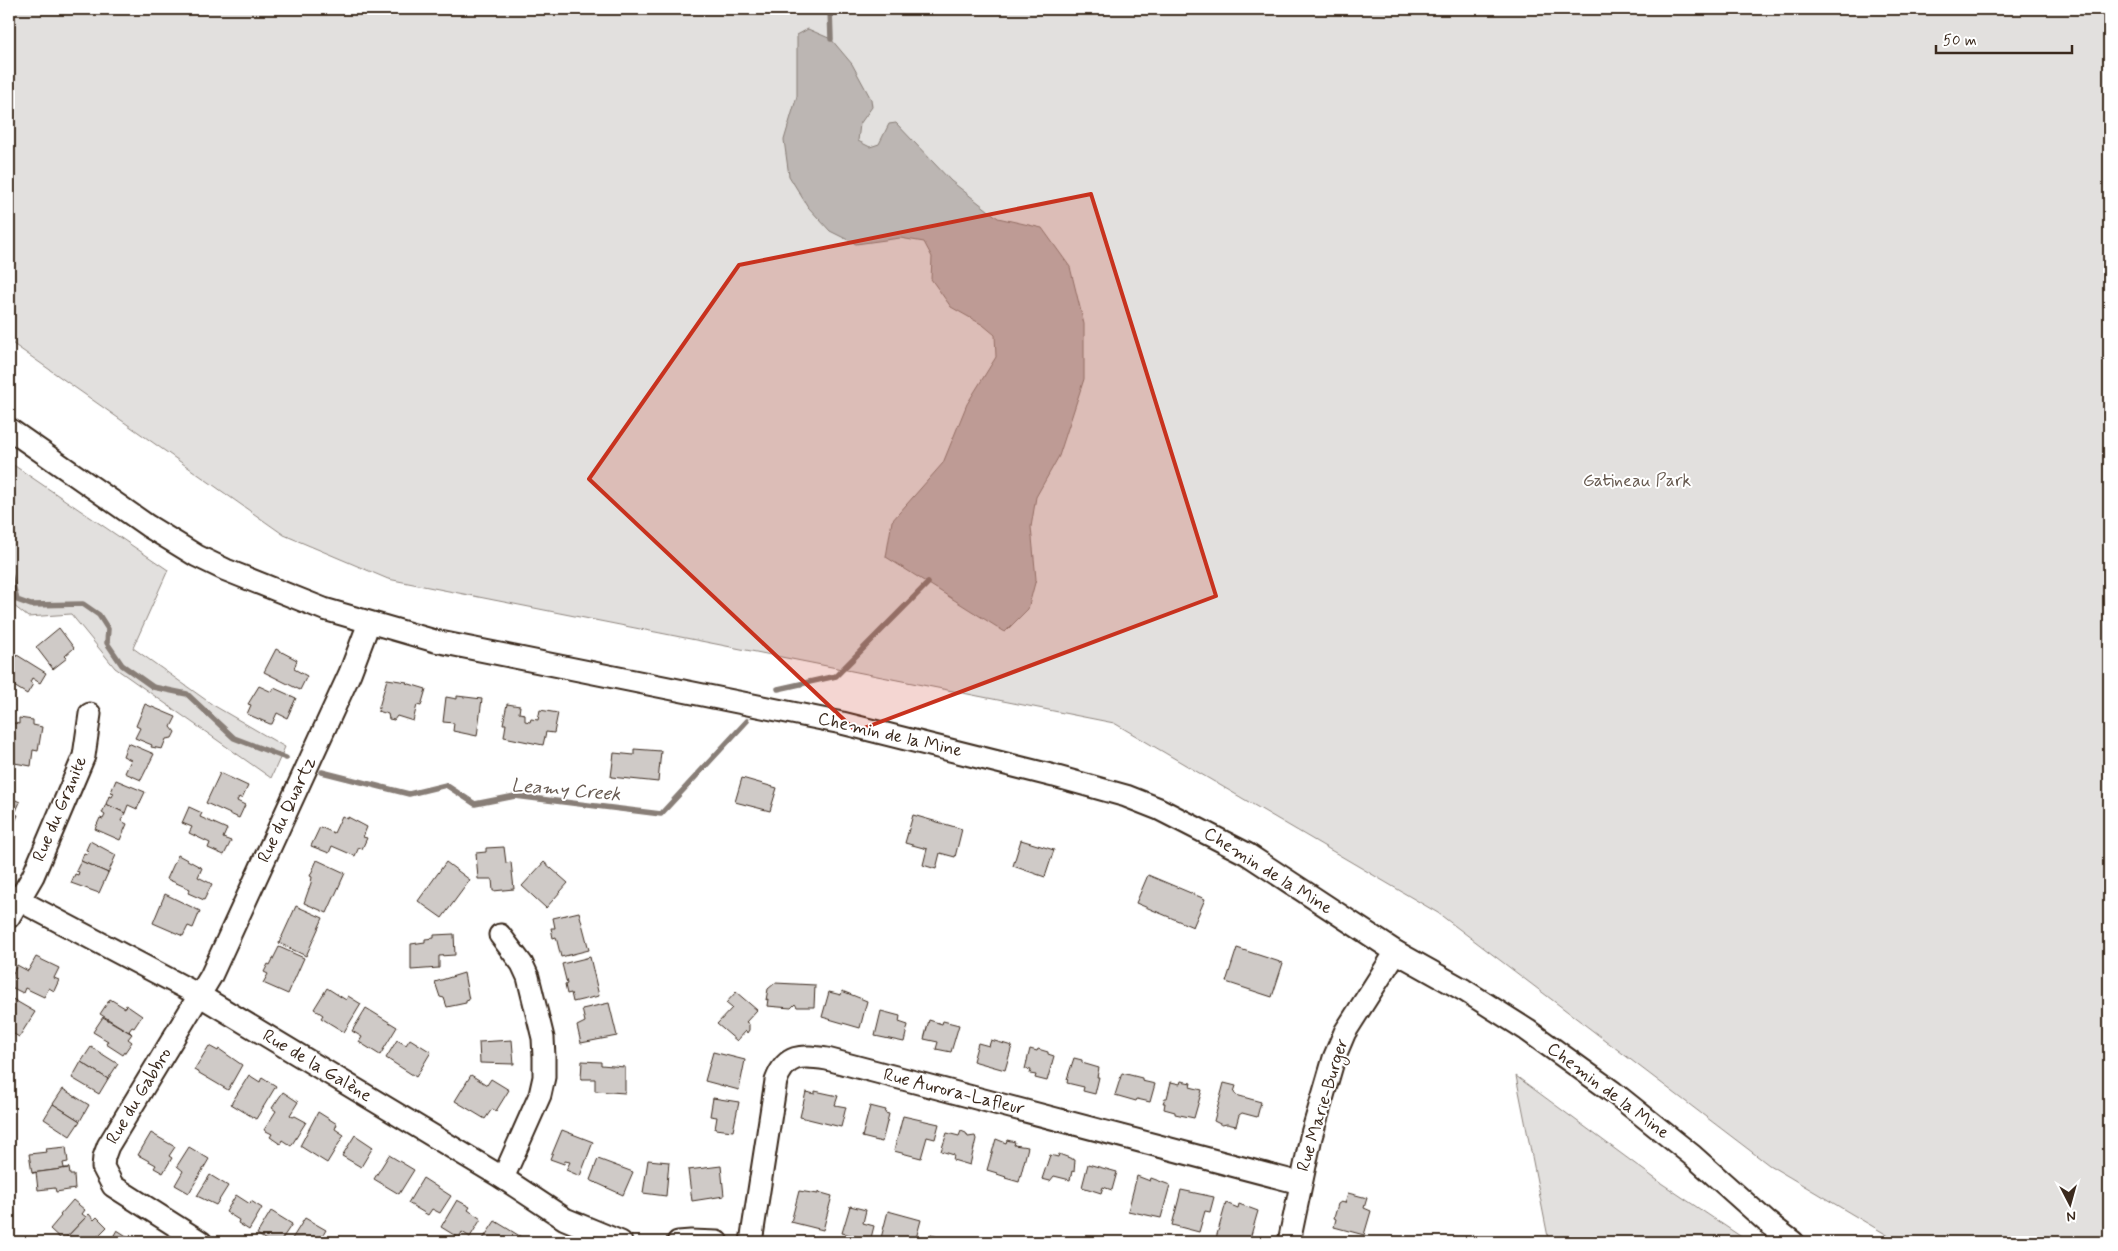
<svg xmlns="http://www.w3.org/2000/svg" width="2118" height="1251" viewBox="0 0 2118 1251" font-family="Mynerve,sans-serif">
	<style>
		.green { fill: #e2e0de; stroke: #8e857e }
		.water { fill: #bcb6b3; stroke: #887e77 }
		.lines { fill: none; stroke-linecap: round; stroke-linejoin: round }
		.stream { stroke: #887e77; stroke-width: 5.5 }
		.building { fill: #cfcac7; stroke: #3b2a1e }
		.minor-casing { stroke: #3b2a1e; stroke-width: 25 }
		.minor { stroke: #fff; stroke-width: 21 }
		.marked { fill: #c8321e; fill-opacity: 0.2; stroke: #c8321e; stroke-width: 4; stroke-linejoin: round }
		.labels { text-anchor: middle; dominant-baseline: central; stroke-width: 4; stroke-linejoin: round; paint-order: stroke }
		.park-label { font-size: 18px; fill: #65584e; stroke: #fff }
		.street-label { font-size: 18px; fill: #3b2a1e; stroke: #fff }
		.water-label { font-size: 19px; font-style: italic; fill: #685b52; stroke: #fff }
	</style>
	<rect width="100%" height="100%" fill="#fff"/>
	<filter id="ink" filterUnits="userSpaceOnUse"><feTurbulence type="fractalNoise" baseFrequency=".02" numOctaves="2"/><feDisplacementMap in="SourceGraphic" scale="10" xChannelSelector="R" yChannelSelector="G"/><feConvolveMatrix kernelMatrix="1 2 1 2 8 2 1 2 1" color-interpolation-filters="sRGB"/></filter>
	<g filter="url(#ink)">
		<g class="green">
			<path d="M9 9H2109V1242H1899L1769 1165 1438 913 1114 723 388 579 284 535 9 341Z"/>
			<path d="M9 462 168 570 133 648 213 705 285 747 271 778 115 668 71 614 28 617 9 602Z"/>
			<path d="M1516 1076 1661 1183 1749 1242H1549Z"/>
		</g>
		<path class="water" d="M808 29 831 39 852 64 871 99 872 107 860 124 858 141 870 147 879 144 889 124 896 123 951 181 998 218 1042 228 1070 267 1084 324V379L1059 456 1036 497 1031 527 1036 579 1028 609 1005 632 886 557 892 521 943 463 967 404 996 357 995 335 983 325 951 307 931 279 932 257 924 242 900 238 856 244 830 231 808 207 789 176 784 140 797 96V35Z"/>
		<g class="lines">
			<g class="stream">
				<path d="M830 9 831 39"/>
				<path d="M9 570 17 600 31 605 83 604 99 615 108 629 107 643 122 665 153 687 187 694 234 738 286 758"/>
				<path d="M778 689 836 676 928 583"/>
				<path d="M322 772 409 794 446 785 475 804 515 796 661 814 747 721"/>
			</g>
		</g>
		<g class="building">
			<path d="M59 628 74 648 65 656 67 658 53 669 36 647Z"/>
			<path d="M276 649 297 660 294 669 307 676 300 690 264 672Z"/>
			<path d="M17 655 46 673 40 683 32 678 30 682 33 684 27 694 9 683V679L15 668 11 665Z"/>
			<path d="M387 679 407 682 406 683 426 689 421 706 417 705 413 721 397 716 394 720 389 719 388 714 378 711Z"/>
			<path d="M259 686 272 692 274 688 296 698 287 718 277 713 272 724H270L247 714 251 705 248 704Z"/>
			<path d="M457 696 482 699 477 736 453 731 454 723 443 722 446 697 457 699Z"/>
			<path d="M145 704 176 717 171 727 175 732 172 738 166 739 162 749 151 747 152 745 135 738 140 728 136 726Z"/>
			<path d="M507 704 520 706 519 713 525 714V721L530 722 531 719 538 720 540 710 558 713 554 733 546 732 543 745 504 737 506 724H503Z"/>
			<path d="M19 718 33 720V725L42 727 38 751 33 750 31 766 9 762 10 722 19 724Z"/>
			<path d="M128 743 154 754 141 780 125 773 131 760 123 756Z"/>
			<path d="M634 749 661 751 658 782 611 777 614 753 634 755Z"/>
			<path d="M220 773 248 786 242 799 239 797 237 801 245 805 239 818 206 803Z"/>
			<path d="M742 778 777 788 770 811 735 802Z"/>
			<path d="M116 780 145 792 137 809 128 805 125 813 106 804 109 796 112 797 114 793 111 792Z"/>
			<path d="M9 797 20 802 16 811 13 810 11 813 18 815 14 824 9 822Z"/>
			<path d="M106 804 125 813 121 821 127 824 120 840 95 829 100 818 103 819 105 815 102 813Z"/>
			<path d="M189 807 202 813 200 817 227 829 223 838 231 841 224 855 208 848 210 843 189 833 192 827 182 823Z"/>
			<path d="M913 815 962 829 955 857 940 853 936 869 923 865 927 849 905 843Z"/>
			<path d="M342 816 348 819V817L367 827 363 837 367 838 362 849 359 847 355 856 332 846 329 853 311 846 320 827 334 833Z"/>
			<path d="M9 822 14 824 10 833 9 832Z"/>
			<path d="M1021 840 1054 850 1045 877 1013 866Z"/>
			<path d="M90 841 116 855 108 873 81 861 84 853 87 854 89 851 86 850Z"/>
			<path d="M504 847 506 863 511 862 514 889 493 891 492 879H478L476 853 486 852V848Z"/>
			<path d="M178 855 202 868 198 877 212 884 204 900 188 893 190 889 167 879Z"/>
			<path d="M317 860 345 873 327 913 304 903 311 883 312 877 310 876Z"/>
			<path d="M81 861 108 873 99 893 71 883 75 874 78 875 79 872 76 871Z"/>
			<path d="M446 862 470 880 442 918 418 901Z"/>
			<path d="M544 862 568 883 546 908 522 886Z"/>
			<path d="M1148 875 1205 899 1193 927 1136 903Z"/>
			<path d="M165 894 200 911 193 928 188 926 183 936 153 923Z"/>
			<path d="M296 906 323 918 306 956 279 943Z"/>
			<path d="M579 912 589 950 561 957 556 937 553 938 551 928H555L553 918Z"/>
			<path d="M454 934 455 955 439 956V968L411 970V944L425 942V939L434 938V935Z"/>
			<path d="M279 947 304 958 288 994 263 983 268 974 264 972 268 964 270 965Z"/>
			<path d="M1237 948 1283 963 1272 997 1226 982Z"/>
			<path d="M36 957 59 968 54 978 59 980 54 991 49 988 44 997 25 988 23 993 9 986V981L17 965 28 971Z"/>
			<path d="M590 957 599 996 573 1002 571 993 567 994 565 985 567 984 562 964Z"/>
			<path d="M464 973 469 1000 466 1001V1003L447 1007 444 998 440 997 435 982Z"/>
			<path d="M775 983 815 985 814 1007H797L795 1004 791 1008 767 1006 768 999 766 1000 768 989Z"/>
			<path d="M327 988 346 1000 348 996 361 1004 344 1032 321 1018 323 1015 314 1009Z"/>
			<path d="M842 991 867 1001 860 1028 822 1017 829 992 841 995Z"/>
			<path d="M736 992 757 1010 746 1022 749 1024V1030L747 1033 746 1031 737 1041 717 1024 732 1008 726 1003Z"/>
			<path d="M9 997 35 1012 19 1037 9 1031Z"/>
			<path d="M110 999 125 1008 126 1005 142 1016 134 1028 132 1027 129 1031 132 1034 100 1014Z"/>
			<path d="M609 1003 617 1036 581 1043 577 1026 585 1022 582 1009Z"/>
			<path d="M366 1008 397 1027 380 1055 359 1042 362 1037 352 1031Z"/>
			<path d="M881 1011 900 1016 899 1022 908 1025 904 1042 875 1036Z"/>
			<path d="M103 1017 132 1034 128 1039 132 1042 123 1055 106 1044 108 1041 93 1032Z"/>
			<path d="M929 1020 942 1024 943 1021 959 1025 951 1052 936 1049 938 1042 924 1039Z"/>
			<path d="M410 1039 431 1052 416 1077 386 1058 397 1040 406 1045Z"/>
			<path d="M512 1040 514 1064 480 1063 479 1042Z"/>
			<path d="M991 1040 1012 1046 1005 1070 973 1061 978 1043 989 1046Z"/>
			<path d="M209 1046 218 1051 219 1049 242 1065 228 1090 194 1070Z"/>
			<path d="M91 1047 118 1064 108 1079 81 1062Z"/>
			<path d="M1030 1049 1037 1051 1038 1049 1048 1052V1054L1054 1056 1047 1081 1035 1078 1036 1075 1030 1074 1031 1070 1025 1069Z"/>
			<path d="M713 1052 745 1060 739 1090 705 1081Z"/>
			<path d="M1074 1058 1082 1060V1063L1099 1068 1097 1077H1099L1095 1094 1083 1091 1084 1087 1067 1083 1068 1079H1067Z"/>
			<path d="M582 1061 601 1062V1065L625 1067V1093L595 1091V1079H581Z"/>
			<path d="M81 1062 108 1079 99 1094 72 1078Z"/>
			<path d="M1122 1073 1142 1078V1081L1155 1084 1150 1102 1137 1099 1136 1101 1115 1095Z"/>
			<path d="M249 1075 260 1082 262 1077 276 1086 256 1119 231 1104Z"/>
			<path d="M471 1075 487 1085 491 1079 509 1090 496 1111 492 1109 485 1119 455 1101Z"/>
			<path d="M1181 1081 1191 1083 1190 1087 1202 1090 1194 1118 1175 1114V1112L1164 1109 1165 1103H1163L1165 1098H1167L1171 1082 1180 1084Z"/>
			<path d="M1224 1083 1236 1086 1234 1092 1236 1095 1261 1102 1257 1117 1242 1113 1239 1115 1236 1126 1227 1124 1222 1125 1214 1121Z"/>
			<path d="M63 1089 89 1105 80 1121 53 1104Z"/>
			<path d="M815 1091 838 1096 835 1105 846 1107 841 1127 800 1117 806 1092 815 1094Z"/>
			<path d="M283 1092 298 1102 290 1115 293 1117 295 1116 306 1122 291 1146 282 1140 280 1144 270 1137 272 1134 264 1130 276 1111 272 1108Z"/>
			<path d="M713 1098 739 1102 733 1131 715 1129 717 1117 710 1116Z"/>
			<path d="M53 1104 80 1121 70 1136 44 1119Z"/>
			<path d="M870 1106 886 1110 885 1113 889 1114 882 1142 862 1137Z"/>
			<path d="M318 1112 337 1124 335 1129 344 1135 327 1163 300 1146Z"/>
			<path d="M903 1116 939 1124 935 1139 927 1137 921 1158 894 1151Z"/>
			<path d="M562 1130 593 1142 580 1176 566 1170 570 1162 565 1161 564 1164 550 1159Z"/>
			<path d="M961 1131 966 1133 968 1137 975 1136 976 1139 970 1165 953 1160 954 1155 941 1151 947 1133 959 1136Z"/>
			<path d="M151 1133 175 1147 169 1156 172 1158 163 1173 154 1168 156 1165 138 1155Z"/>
			<path d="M355 1135 373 1147 361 1167 342 1156Z"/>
			<path d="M996 1139 1006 1143 1007 1140 1015 1142 1014 1145 1028 1147 1019 1182 1005 1178 1006 1177 997 1174V1173L987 1170Z"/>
			<path d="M66 1147 68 1162 63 1163 64 1168H69L32 1173 29 1154 47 1152 46 1149Z"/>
			<path d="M189 1147 209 1159 189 1193 175 1185 183 1171 177 1166Z"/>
			<path d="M1059 1154 1075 1160 1074 1172 1072 1171 1070 1180 1054 1176 1050 1181 1042 1179 1050 1155 1058 1157Z"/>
			<path d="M389 1155 414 1170 399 1194 374 1179Z"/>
			<path d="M598 1159 633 1172 623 1195 590 1180Z"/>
			<path d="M648 1160 669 1162 666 1196 643 1193Z"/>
			<path d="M1088 1164 1117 1172 1112 1190 1103 1187 1101 1193 1082 1187Z"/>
			<path d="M721 1166 724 1196 692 1201 688 1170Z"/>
			<path d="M69 1168 70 1175H74L75 1189 56 1192 55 1188 38 1190 36 1172 32 1173Z"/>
			<path d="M210 1175 228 1186 216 1205 197 1196Z"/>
			<path d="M1137 1176 1150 1181 1151 1178 1170 1185 1161 1218 1128 1211Z"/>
			<path d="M423 1178 451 1196 440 1213 432 1209 428 1215 408 1203Z"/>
			<path d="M1181 1190 1214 1197 1210 1212 1205 1211 1199 1232 1172 1225Z"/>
			<path d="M799 1191 818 1194V1192L832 1196 823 1230 791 1222Z"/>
			<path d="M1348 1193 1367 1198 1364 1208 1371 1211 1364 1235 1334 1227 1336 1219 1334 1218 1338 1204 1341 1202 1345 1203Z"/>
			<path d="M236 1195 250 1204 251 1201 262 1208 249 1230 238 1223 239 1220 226 1212Z"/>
			<path d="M73 1200 85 1210 82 1214 86 1217 63 1241 50 1229 61 1216 60 1215Z"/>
			<path d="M457 1200 470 1207 468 1210 481 1219 470 1237 462 1232 459 1238 441 1227Z"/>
			<path d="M1226 1203 1238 1208 1239 1204 1258 1211 1249 1242 1230 1239V1241L1216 1238Z"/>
			<path d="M850 1206 866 1210 863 1223 874 1226 870 1242 858 1240 859 1237 842 1233Z"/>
			<path d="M271 1211 292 1224 280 1242H269L257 1234Z"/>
			<path d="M888 1211 921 1220 915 1242H880Z"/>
			<path d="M89 1214 94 1220 97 1217 107 1227 93 1241 91 1239 87 1242H71L66 1238 63 1241Z"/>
			<path d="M305 1218 326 1230 319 1242H290Z"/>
			<path d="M495 1221 523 1238 520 1242H481Z"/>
			<path d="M117 1230 133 1240 132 1242H110Z"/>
			<path d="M931 1235 957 1242H929Z"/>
			<path d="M1333 1238 1349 1242H1333Z"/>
		</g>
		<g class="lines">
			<g class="minor-casing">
				<g id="minor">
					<path d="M9 429 148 526 197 556 226 570 324 609 435 641 842 723 1054 776 1126 796 1159 809 1247 854 1396 952 1464 990 1527 1030 1613 1092 1693 1156 1767 1222 1793 1242"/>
					<path d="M9 895 199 995 503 1178 565 1219 621 1242"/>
					<path d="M9 917 33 876 84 756 90 714"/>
					<path d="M500 935 522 964 528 977 543 1038 544 1057V1077L540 1095 503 1178"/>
					<path d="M201 1242 113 1186 103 1167 104 1157 108 1146 211 976 350 673 369 623"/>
					<path d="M678 1242 691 1241 717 1242"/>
					<path d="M751 1242 776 1081C786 1054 801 1055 827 1059L1300 1183"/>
					<path d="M1289 1242 1311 1137 1334 1058 1345 1032 1396 952"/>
				</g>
			</g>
			<use href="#minor" class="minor"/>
		</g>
	</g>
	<path class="marked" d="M1091 194 1216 596 856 731 589 479 739 265Z"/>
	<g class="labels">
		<g class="park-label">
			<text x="1637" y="481">Gatineau Park</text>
		</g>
		<g class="street-label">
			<text transform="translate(890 735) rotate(13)">Chemin de la Mine</text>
			<text transform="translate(60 809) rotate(-67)">Rue du Granite</text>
			<text transform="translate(287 810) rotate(-65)">Rue du Quartz</text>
			<text transform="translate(1268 871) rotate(32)">Chemin de la Mine</text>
			<text transform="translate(317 1066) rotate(31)">Rue de la Galène</text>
			<text transform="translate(1608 1091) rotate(37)">Chemin de la Mine</text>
			<text transform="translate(954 1092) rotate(14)">Rue Aurora-Lafleur</text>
			<text transform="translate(139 1096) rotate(-59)">Rue du Gabbro</text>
			<text transform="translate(1323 1105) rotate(-73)">Rue Marie-Burger</text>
		</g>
		<g class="water-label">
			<text transform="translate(566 790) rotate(5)">Leamy Creek</text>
		</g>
	</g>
	<rect width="2118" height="1251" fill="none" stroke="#fff" stroke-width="30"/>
	<rect x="15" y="15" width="2088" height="1221" fill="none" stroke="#3b2a1e" stroke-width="2" filter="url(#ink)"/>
	<g transform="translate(2070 1204) rotate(174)" stroke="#ffffff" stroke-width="4" paint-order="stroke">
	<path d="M0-4L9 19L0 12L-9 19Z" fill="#3b2a1e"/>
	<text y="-8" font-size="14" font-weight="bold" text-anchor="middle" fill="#3b2a1e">N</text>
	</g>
	<path d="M1936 45v8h136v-8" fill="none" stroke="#3b2a1e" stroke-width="2.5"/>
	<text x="1943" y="45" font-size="15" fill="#3b2a1e" stroke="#ffffff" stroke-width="4" paint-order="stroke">50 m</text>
</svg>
